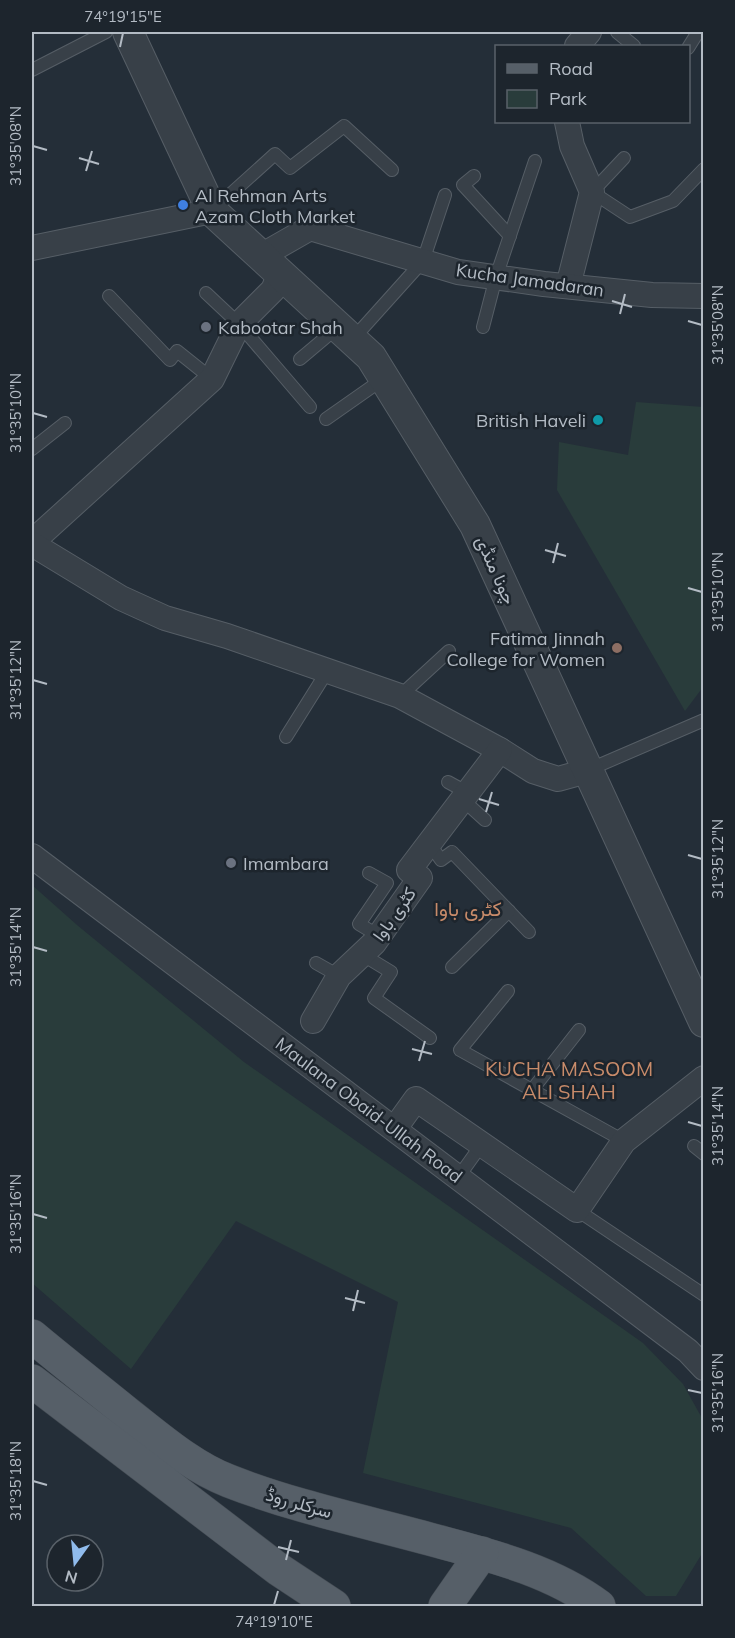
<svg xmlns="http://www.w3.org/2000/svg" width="735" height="1638" viewBox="0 0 735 1638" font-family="Mulish,Vazirmatn,sans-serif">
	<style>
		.green { fill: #293c3b }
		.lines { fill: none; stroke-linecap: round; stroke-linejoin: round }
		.service-casing { stroke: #565e66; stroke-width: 14 }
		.minor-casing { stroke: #565e66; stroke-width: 26 }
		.tertiary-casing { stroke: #565e66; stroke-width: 32 }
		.primary-casing { stroke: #414951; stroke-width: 34 }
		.service { stroke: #384048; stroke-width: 12 }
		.minor { stroke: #384048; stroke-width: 24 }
		.tertiary { stroke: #384048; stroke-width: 30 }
		.primary { stroke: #565f68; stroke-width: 33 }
		.ticks { fill: none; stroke: #b3bbc4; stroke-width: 2 }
		.shop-dot { fill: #3f7fe0; stroke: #1d252d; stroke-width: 2 }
		.worship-dot { fill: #6b7280; stroke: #1d252d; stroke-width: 2 }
		.culture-dot { fill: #0f9aa8; stroke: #1d252d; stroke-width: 2 }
		.education-dot { fill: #8d6e63; stroke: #1d252d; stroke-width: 2 }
		.labels { text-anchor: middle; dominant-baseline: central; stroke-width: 5; stroke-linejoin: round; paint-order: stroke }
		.poi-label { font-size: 18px; fill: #b3bbc4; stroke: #1d252d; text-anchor: start }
		.street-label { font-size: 18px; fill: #b3bbc4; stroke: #1d252d }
		.neighbourhood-label { font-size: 20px; fill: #c88b6a; stroke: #1d252d }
		.neatline { fill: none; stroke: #b3bbc4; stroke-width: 2 }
		.ticks-label { font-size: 15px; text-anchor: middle; fill: #b3bbc4 }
	</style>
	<rect width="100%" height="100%" fill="#242e38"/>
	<g class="green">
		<path d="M636 402 703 407V687L685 711 557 490 559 442 628 455Z"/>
		<path d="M32 885 77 925 244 1062 643 1343 683 1384 703 1420V1552L676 1596H646L571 1528 363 1473 398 1302 236 1221 131 1369 32 1283Z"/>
	</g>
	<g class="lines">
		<g class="service-casing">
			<g id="service">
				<path d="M617 32 634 46"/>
				<path d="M688 48 698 32"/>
				<path d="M32 70 106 32"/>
				<path d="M624 158 592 192 630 217 673 201 704 169"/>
				<path d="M474 176 463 185 510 236"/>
				<path d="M213 210 275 154 290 168 344 126 392 170"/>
				<path d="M206 293 239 324 310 407"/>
				<path d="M109 296 170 360 177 351 212 379"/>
				<path d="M483 327 496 277 535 161"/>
				<path d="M352 340 423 261 445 195"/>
				<path d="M300 359 338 327"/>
				<path d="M326 419 383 379"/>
				<path d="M32 449 65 423"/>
				<path d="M400 696 449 651"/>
				<path d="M286 737 328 670"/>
				<path d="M588 770 704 720"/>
				<path d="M448 782 468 793"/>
				<path d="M463 800 485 820"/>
				<path d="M429 843 441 860 452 852 529 932"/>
				<path d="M369 873 387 883 359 924 379 936"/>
				<path d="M363 955 391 972 374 998 430 1038"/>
				<path d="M316 963 339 976"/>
				<path d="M452 967 509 911"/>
				<path d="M508 991 460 1050 624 1141"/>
				<path d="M532 1090 579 1030"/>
				<path d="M694 1146 704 1154"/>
				<path d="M462 1172 482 1144"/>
				<path d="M577 1210 704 1295"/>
			</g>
		</g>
		<g class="minor-casing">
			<g id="minor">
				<path d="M577 46 589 32"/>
				<path d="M567 122 572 146 592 192 568 286"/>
				<path d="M32 248 212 211"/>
				<path d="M261 256 310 228 458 272 544 284 652 295 704 296"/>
				<path d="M32 542 212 379 239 324 273 290 280 274"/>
				<path d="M32 544 121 598 165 618 227 636 400 696 500 750 533 771 558 779 587 771"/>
				<path d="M32 856 688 1351 704 1368"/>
				<path d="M313 1021 339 976 374 943 420 878 409 870 500 750"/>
				<path d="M398 1124 416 1099 577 1210 624 1141 704 1078"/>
			</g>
		</g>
		<g class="tertiary-casing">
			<path id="tertiary" d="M128 32 212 211 371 357 475 525 704 1022"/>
		</g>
		<g class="primary-casing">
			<g id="primary">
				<path d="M32 1336C63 1362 95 1387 127 1413 159 1438 192 1467 229 1481 298 1508 373 1523 444 1543 497 1557 555 1573 599 1606"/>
				<path d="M32 1381 278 1569 334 1606"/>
				<path d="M445 1606 482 1553"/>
			</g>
		</g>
		<use href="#service" class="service"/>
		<use href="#minor" class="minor"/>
		<use href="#tertiary" class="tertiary"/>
		<use href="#primary" class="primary"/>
	</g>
	<path class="ticks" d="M120 47 123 33M33 146 47 150M79 158 99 164M86 171 92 151M612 301 632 307M620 314 625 294M688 321 702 325M33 413 47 417M545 550 566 556M553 563 558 543M688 588 702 592M33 680 47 684M479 799 499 805M486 812 492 792M688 855 702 859M33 947 47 951M412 1049 432 1054M419 1061 425 1041M688 1122 702 1126M33 1214 47 1218M345 1298 365 1303M353 1311 358 1290M688 1390 702 1393M33 1481 47 1485M278 1547 299 1552M286 1560 291 1540M274 1605 278 1591"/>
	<circle class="shop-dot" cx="183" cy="205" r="6"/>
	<g class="worship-dot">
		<circle cx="206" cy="327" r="6"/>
		<circle cx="231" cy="863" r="6"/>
	</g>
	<circle class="culture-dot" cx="598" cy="420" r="6"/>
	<circle class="education-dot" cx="617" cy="648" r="6"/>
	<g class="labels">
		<g class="poi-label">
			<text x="195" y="195">Al Rehman Arts<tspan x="195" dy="21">Azam Cloth Market</tspan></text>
			<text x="218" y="327">Kabootar Shah</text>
			<text x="586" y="420" text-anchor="end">British Haveli</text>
			<text x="605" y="638" text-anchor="end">Fatima Jinnah<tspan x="605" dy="21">College for Women</tspan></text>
			<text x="243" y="863">Imambara</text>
		</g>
		<g class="street-label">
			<text transform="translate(530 280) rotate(8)">Kucha Jamadaran</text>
			<text transform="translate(496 570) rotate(66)">چونا منڈی</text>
			<text transform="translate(394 914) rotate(-55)">کٹری باوا</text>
			<text transform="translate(369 1110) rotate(37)">Maulana Obaid-Ullah Road</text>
			<text transform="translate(299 1503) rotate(16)">سرکلر روڈ</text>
		</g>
		<g class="neighbourhood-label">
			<text x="468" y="908">کٹری باوا</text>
			<text x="569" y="1068">KUCHA MASOOM<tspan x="569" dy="23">ALI SHAH</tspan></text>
		</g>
	</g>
	<rect width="735" height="1638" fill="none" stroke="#1d252d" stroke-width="66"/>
	<rect x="495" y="45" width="195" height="78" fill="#1d252d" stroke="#596169" stroke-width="1.5"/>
	<rect x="507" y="64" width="30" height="9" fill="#565f68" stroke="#596169" stroke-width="1.5"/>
	<text x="549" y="75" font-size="18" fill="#b3bbc4">Road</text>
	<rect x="507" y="90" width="30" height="18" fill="#293c3b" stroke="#596169" stroke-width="1.5"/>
	<text x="549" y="105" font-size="18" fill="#b3bbc4">Park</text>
	<g transform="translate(75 1563) rotate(195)"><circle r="28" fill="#1d252d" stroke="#596169" stroke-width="1.5"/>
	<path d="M0-4.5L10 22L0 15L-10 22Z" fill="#90bbec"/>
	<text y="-9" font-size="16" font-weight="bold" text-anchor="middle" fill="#b3bbc4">N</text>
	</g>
	<rect x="33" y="33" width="669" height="1572" class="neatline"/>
	<g class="ticks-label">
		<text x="123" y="22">74°19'15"E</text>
		<text transform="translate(16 146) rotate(-90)" y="5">31°35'08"N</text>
		<text transform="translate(718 325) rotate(-90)" y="5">31°35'08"N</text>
		<text transform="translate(16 413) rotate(-90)" y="5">31°35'10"N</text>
		<text transform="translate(718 592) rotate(-90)" y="5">31°35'10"N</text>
		<text transform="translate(16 680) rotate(-90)" y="5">31°35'12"N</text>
		<text transform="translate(718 859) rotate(-90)" y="5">31°35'12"N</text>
		<text transform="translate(16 947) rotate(-90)" y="5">31°35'14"N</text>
		<text transform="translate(718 1126) rotate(-90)" y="5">31°35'14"N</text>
		<text transform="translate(16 1214) rotate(-90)" y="5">31°35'16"N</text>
		<text transform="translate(718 1393) rotate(-90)" y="5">31°35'16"N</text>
		<text transform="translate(16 1481) rotate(-90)" y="5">31°35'18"N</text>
		<text x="274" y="1627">74°19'10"E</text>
	</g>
</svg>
